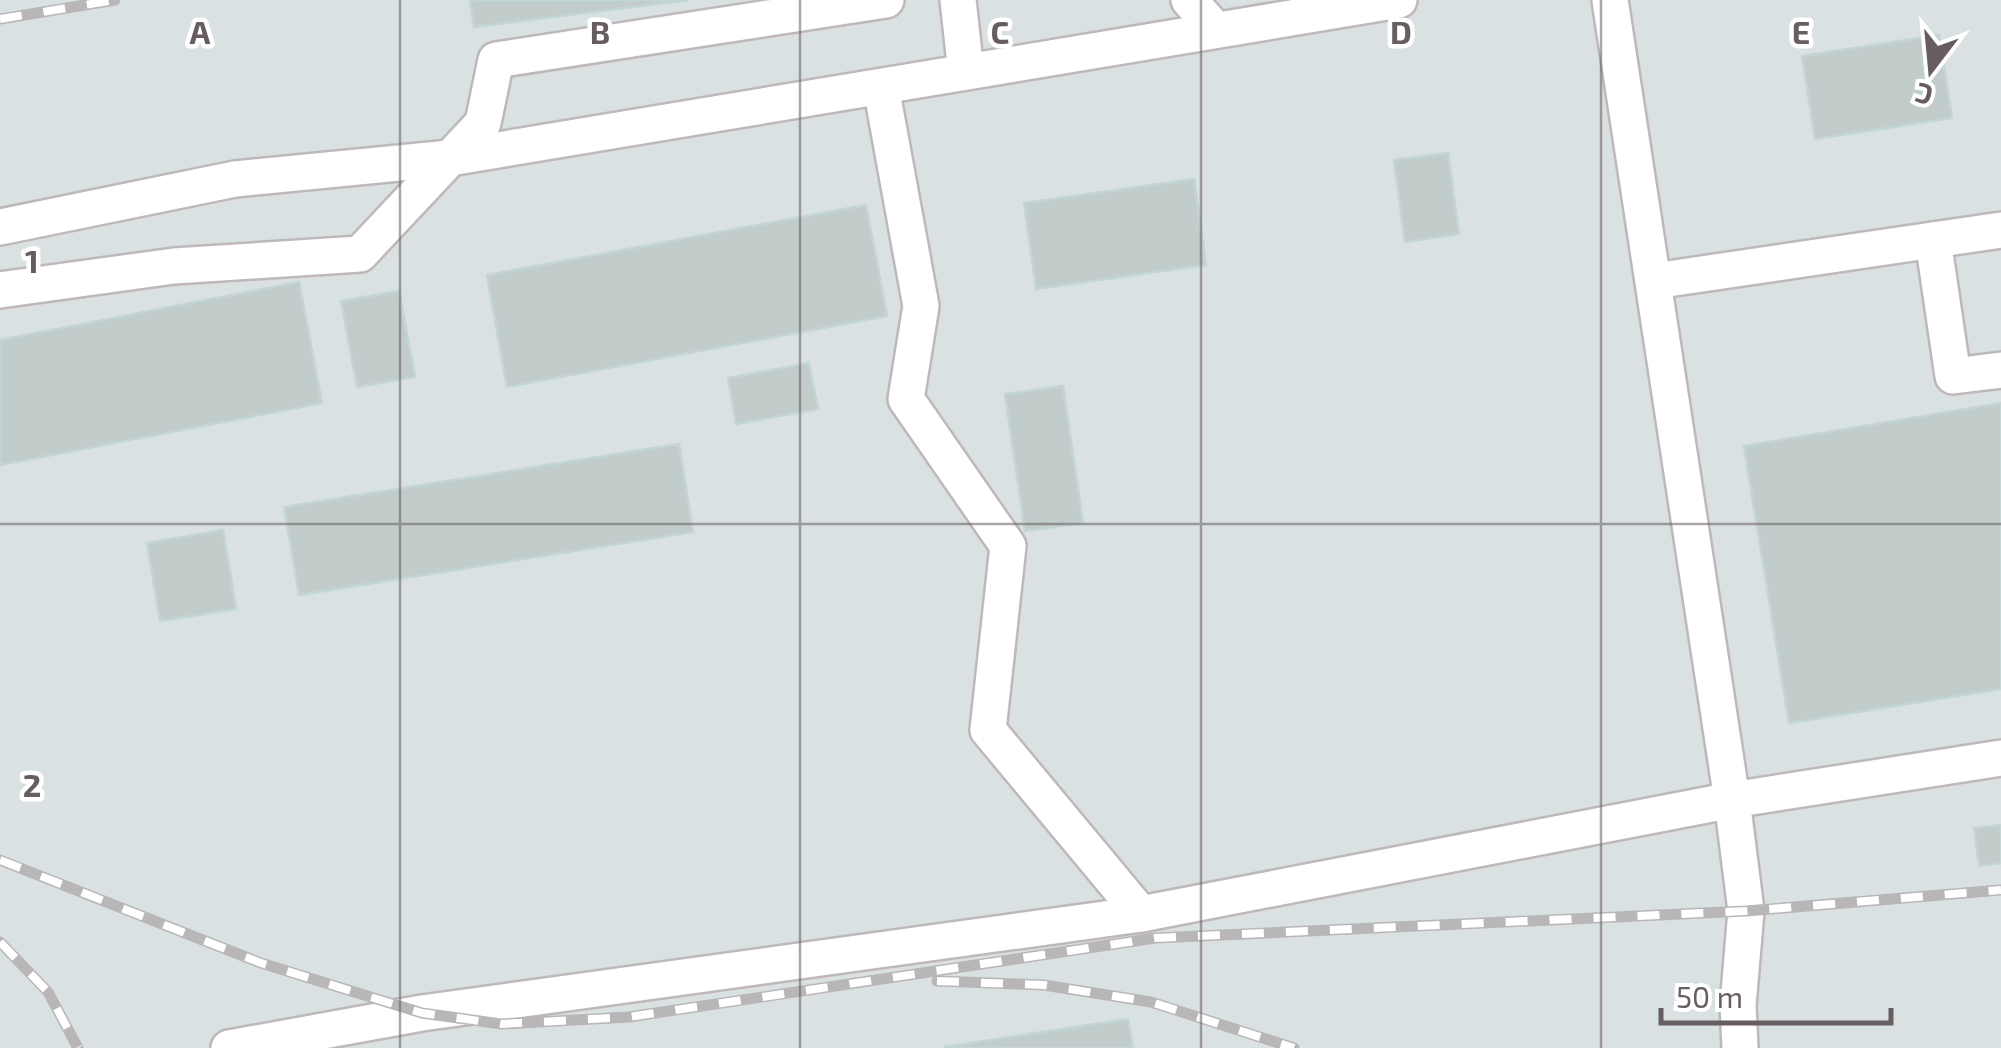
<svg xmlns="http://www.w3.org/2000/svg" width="2001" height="1048" viewBox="0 0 2001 1048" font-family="'Exo 2',sans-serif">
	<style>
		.industrial { fill: #dae1e2 }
		.building { fill: #c2cccb; stroke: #c3d6d6; stroke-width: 2.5 }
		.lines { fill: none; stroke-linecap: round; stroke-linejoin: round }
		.minor-casing { stroke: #c0b8b8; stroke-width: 40 }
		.minor { stroke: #fff; stroke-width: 35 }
		.rail-casing { stroke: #b8b6b6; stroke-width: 11 }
		.rail { stroke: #fff; stroke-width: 8; stroke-dasharray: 22; stroke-linecap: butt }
		.grid { fill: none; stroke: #675d5e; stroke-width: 2.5; stroke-opacity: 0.55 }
		.grid-label { font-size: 32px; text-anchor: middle; font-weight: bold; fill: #675d5e; stroke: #fff; stroke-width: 9; stroke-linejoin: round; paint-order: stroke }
	</style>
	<rect width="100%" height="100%" fill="#e5f0f1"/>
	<rect class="industrial" x="0" y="0" width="2001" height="1048"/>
	<g class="building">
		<path d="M470 0H688L474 27Z"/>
		<path d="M1939 35 1952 118 1815 139 1802 56Z"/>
		<path d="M1448 153 1459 234 1405 242 1394 160Z"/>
		<path d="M1194 179 1206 265 1036 289 1024 203Z"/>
		<path d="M866 205 887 316 507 387 487 275Z"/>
		<path d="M299 282 322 403 0 465V340Z"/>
		<path d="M399 291 415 377 357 387 341 301Z"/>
		<path d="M809 363 818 409 736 424 728 378Z"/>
		<path d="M1063 386 1083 523 1025 531 1005 394Z"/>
		<path d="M2001 403V689L1789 723 1744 446Z"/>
		<path d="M679 444 693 532 299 595 284 507Z"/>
		<path d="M223 530 236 609 160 621 147 543Z"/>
		<path d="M2001 825V863L1979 866 1974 828Z"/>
		<path d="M1128 1019 1133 1048H946L945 1047Z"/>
	</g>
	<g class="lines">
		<g class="minor-casing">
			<g id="minor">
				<path d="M958 0 966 72"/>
				<path d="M1189 0 1216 30"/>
				<path d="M1610 0 1732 800 1746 911 1738 1005 1740 1048"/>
				<path d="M881 87 921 306 906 399 1008 546 988 730 1141 914"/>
				<path d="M0 227 235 179 450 158 1399 0"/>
				<path d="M1933 240 1953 376 2001 370"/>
				<path d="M1654 281 2001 230"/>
				<path d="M0 290 174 266 360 254 483 123 496 60 886 0"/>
				<path d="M229 1048 422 1013 1141 914 1732 800 2001 758"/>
			</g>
		</g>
		<use href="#minor" class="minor"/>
		<g class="rail-casing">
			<g id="rail">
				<path d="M0 19 115 0"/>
				<path d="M0 860 261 963 422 1013 501 1024 629 1017 1155 938 1746 911 2001 890"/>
				<path d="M0 942 48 992 78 1048"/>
				<path d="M937 981 1044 985 1151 1002 1294 1048"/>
			</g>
		</g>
		<use href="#rail" class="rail"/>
	</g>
	<path class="grid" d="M400 0V1048M800 0V1048M1201 0V1048M1601 0V1048M0 524H2001"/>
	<g class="grid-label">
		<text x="200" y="44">A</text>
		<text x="600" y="44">B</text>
		<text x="1000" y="44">C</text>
		<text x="1401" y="44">D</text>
		<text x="1801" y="44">E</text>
		<text x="32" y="273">1</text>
		<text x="32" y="797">2</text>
	</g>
	<g transform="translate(1931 70) rotate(196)" stroke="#ffffff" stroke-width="8" paint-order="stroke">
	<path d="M0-8L18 38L0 25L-18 38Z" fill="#675d5e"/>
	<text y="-15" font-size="28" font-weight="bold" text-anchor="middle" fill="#675d5e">С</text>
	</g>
	<path d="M1661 1008v15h230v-15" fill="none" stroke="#675d5e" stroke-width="5"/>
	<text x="1676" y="1008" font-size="30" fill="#675d5e" stroke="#ffffff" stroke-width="8" paint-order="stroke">50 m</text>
</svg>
